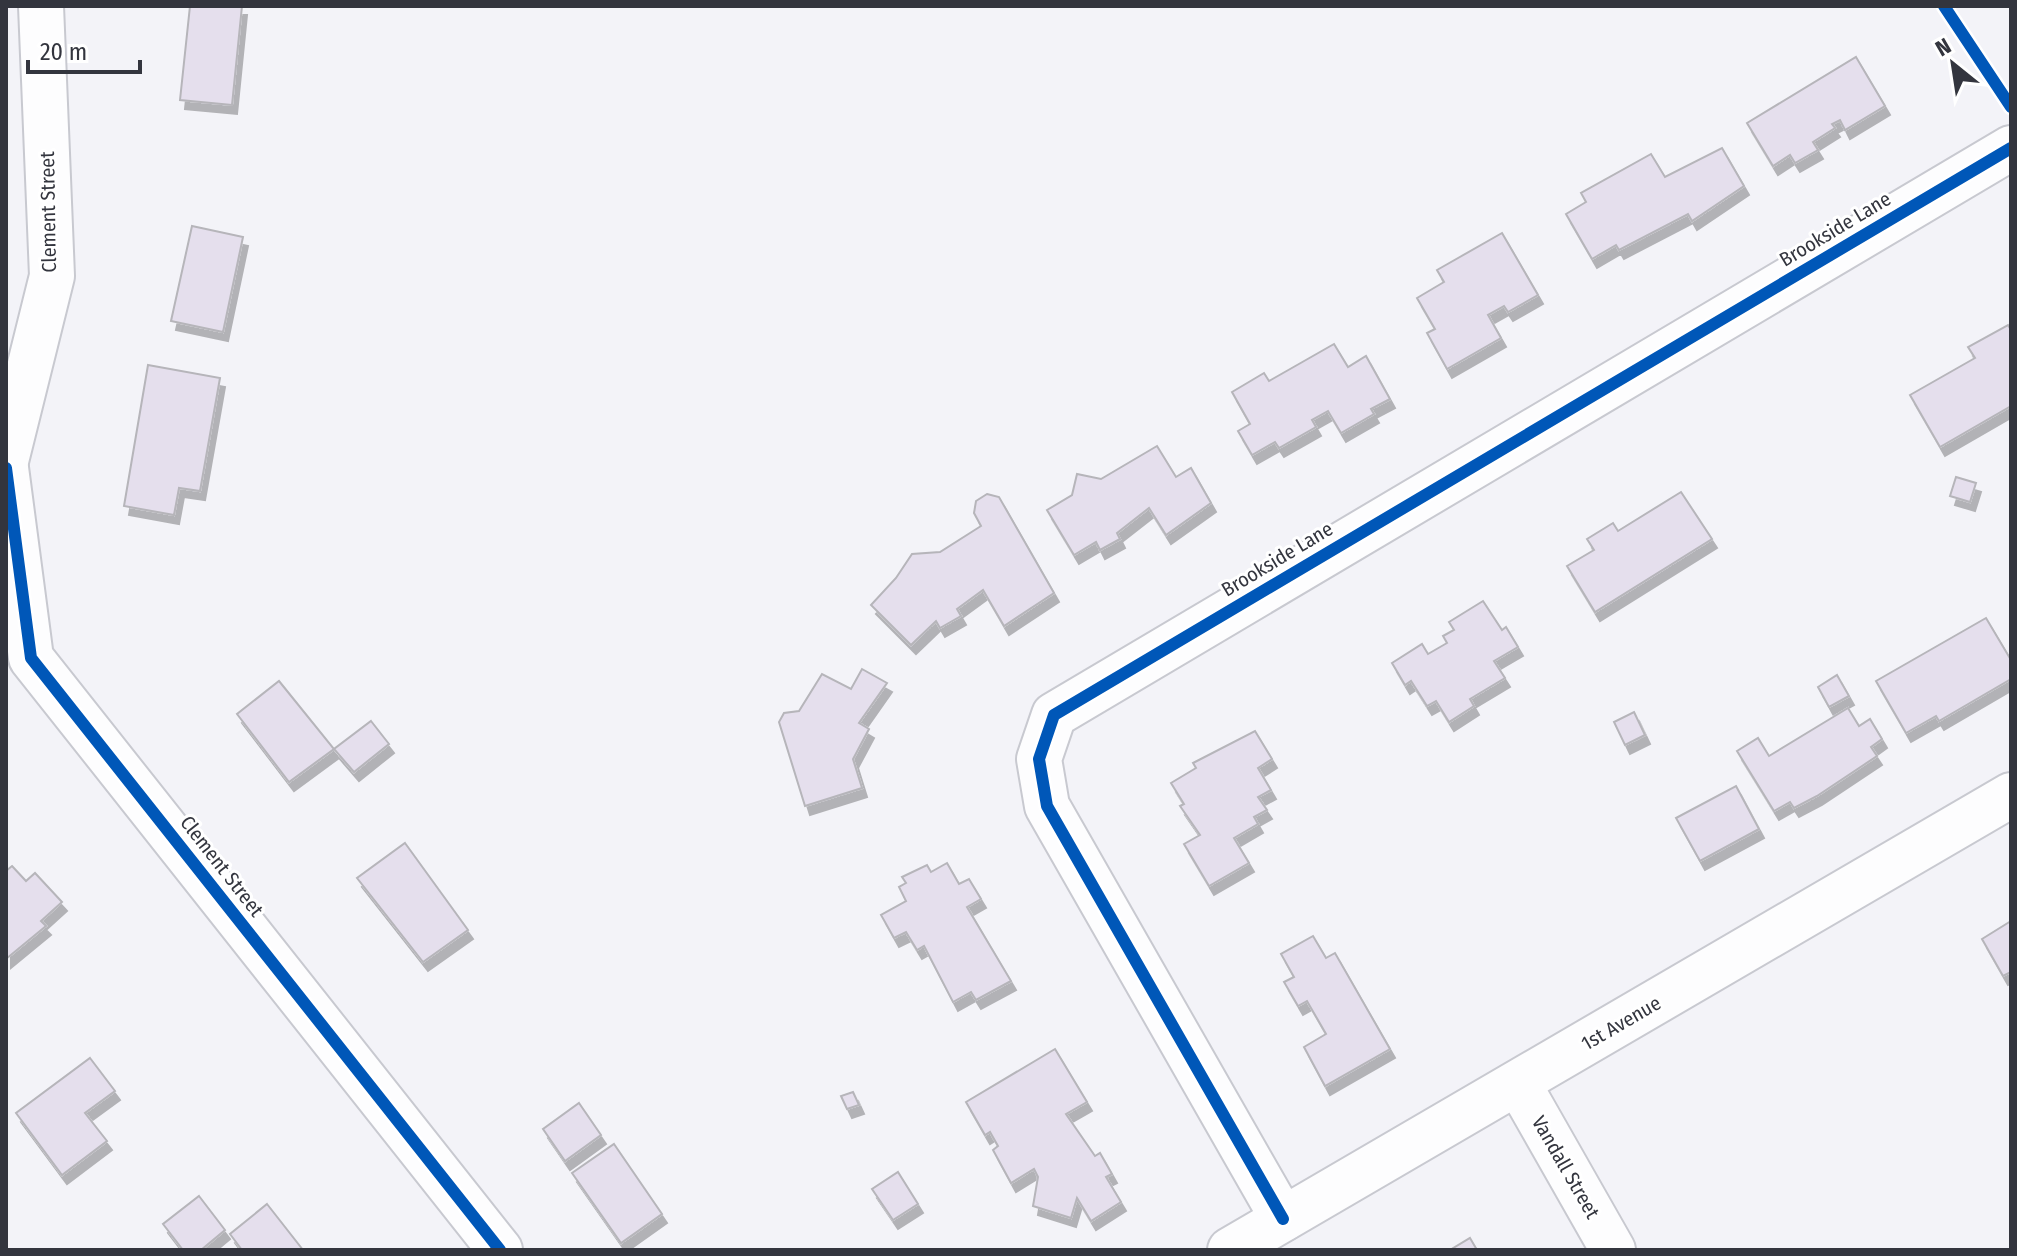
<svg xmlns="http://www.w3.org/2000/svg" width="2017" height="1256" viewBox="0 0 2017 1256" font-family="'Fira Sans Condensed',sans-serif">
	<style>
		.building { fill: #e5dfed; stroke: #b6b5ba; stroke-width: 2; filter: url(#shadow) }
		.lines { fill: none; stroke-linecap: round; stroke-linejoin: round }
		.minor-casing { stroke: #c8c9d0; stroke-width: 48 }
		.minor { stroke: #fdfdfe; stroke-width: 44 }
		.cycleway-casing { stroke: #fff; stroke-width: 17 }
		.cycleway { stroke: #0057b8; stroke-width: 12 }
		.labels { text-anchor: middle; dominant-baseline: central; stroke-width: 6; stroke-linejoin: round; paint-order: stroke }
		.street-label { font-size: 20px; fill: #33353e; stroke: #fff }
	</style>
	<defs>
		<filter id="shadow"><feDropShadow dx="5" dy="9" stdDeviation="0" flood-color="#0004"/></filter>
	</defs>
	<rect width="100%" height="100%" fill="#f3f3f8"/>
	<g class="building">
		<path d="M190 6H242L232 105 180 100Z"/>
		<path d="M1856 57 1885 106 1845 130 1840 120 1832 124 1835 128 1813 142 1818 150 1795 163 1790 155 1773 166 1747 123Z"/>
		<path d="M1722 148 1744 186 1692 221 1688 214 1619 250 1616 245 1592 259 1566 214 1586 202 1581 193 1651 154 1665 177Z"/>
		<path d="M192 226 243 237 223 332 171 321Z"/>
		<path d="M1502 233 1538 295 1508 312 1504 306 1488 315 1501 338 1447 369 1427 333 1435 329 1417 298 1444 282 1437 270Z"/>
		<path d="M2008 325 2011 330V406L1940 447 1910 395 1975 358 1968 347Z"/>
		<path d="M1334 344 1348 367 1366 356 1390 399 1371 409 1374 414 1341 433 1328 411 1312 420 1316 427 1279 448 1275 442 1252 455 1238 431 1250 424 1232 392 1264 373 1269 381Z"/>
		<path d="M148 365 220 378 200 491 179 488 174 515 124 506Z"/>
		<path d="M1157 446 1176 477 1191 468 1211 503 1166 535 1149 508 1117 533 1120 539 1100 550 1096 542 1074 555 1047 510 1072 495 1077 474 1101 479Z"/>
		<path d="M1956 477 1976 483 1970 502 1950 496Z"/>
		<path d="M1681 492 1712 539 1595 612 1567 566 1594 550 1587 539 1613 523 1618 531Z"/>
		<path d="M987 494 999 497 1054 593 1004 626 983 590 957 609 961 616 940 628 936 621 911 645 871 605 896 578 912 554 940 552 981 526 974 513 976 501Z"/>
		<path d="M1483 601 1502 630 1506 627 1518 647 1494 661 1505 678 1470 699 1474 706 1449 722 1436 701 1427 706 1411 681 1405 685 1392 663 1422 644 1428 654 1447 643 1443 636 1454 630 1449 622Z"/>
		<path d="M1986 618 2011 660V679L1939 721 1936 716 1906 733 1876 681Z"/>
		<path d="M862 669 887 683 859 723 869 729 853 759 862 788 805 806 779 722 784 713 799 711 822 674 851 689Z"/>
		<path d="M1837 675 1849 696 1829 707 1818 687Z"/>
		<path d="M279 681 334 749 289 782 237 714Z"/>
		<path d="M1848 708 1859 726 1870 719 1882 739 1871 747 1877 756 1817 796 1794 808 1790 802 1774 811 1737 751 1758 738 1769 756Z"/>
		<path d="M1634 712 1645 735 1625 745 1614 722Z"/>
		<path d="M371 721 389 744 354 772 334 749Z"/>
		<path d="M1255 731 1272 759 1258 768 1271 790 1258 797 1267 810 1254 817 1258 824 1234 838 1249 863 1209 886 1184 844 1200 835 1180 806 1184 804 1171 783 1196 768 1193 763Z"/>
		<path d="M1736 786 1759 829 1700 861 1676 818Z"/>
		<path d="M405 843 468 930 423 962 357 878Z"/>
		<path d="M947 863 959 884 969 879 981 899 967 907 1011 981 976 1000 971 992 953 1002 924 946 917 950 906 932 894 938 881 915 906 901 899 887 906 883 902 877 927 865 931 872Z"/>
		<path d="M12 866 26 881 35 873 62 902 41 921 46 926 6 959V871Z"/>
		<path d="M2011 921V972L2003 976 1982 939Z"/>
		<path d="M1313 936 1326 958 1335 953 1390 1049 1325 1086 1304 1047 1326 1034 1307 1001 1298 1006 1284 982 1294 977 1281 954Z"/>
		<path d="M1055 1049 1087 1102 1066 1114 1095 1156 1100 1153 1112 1174 1106 1177 1121 1202 1091 1221 1077 1198 1071 1218 1033 1206 1038 1177 1034 1169 1011 1183 993 1150 998 1146 990 1132 985 1135 966 1102Z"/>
		<path d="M90 1058 115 1091 85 1113 107 1141 62 1175 16 1113Z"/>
		<path d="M853 1092 859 1105 847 1109 841 1096Z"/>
		<path d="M579 1103 601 1135 565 1161 543 1129Z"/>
		<path d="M614 1144 662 1214 621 1243 572 1173Z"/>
		<path d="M898 1172 918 1204 893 1220 872 1189Z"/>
		<path d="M199 1196 225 1230 201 1250H183L163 1224Z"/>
		<path d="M267 1204 303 1250H242L230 1234Z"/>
		<path d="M1470 1238 1477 1250H1450Z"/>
	</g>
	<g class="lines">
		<g class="minor-casing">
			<g id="minor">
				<path d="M6 461 52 276 41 6"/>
				<path d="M6 468 31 658 500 1250"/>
				<path d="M1518 1083 1613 1250"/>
				<path d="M1283 1219 1047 806 1039 759 1054 715 2011 148"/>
				<path d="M1230 1250 2011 795"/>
			</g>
		</g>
		<use href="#minor" class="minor"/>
		<g class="cycleway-casing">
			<g id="cycleway">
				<path d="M1944 6 2011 107"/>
				<path d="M6 468 31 658 500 1250"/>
				<path d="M1283 1219 1047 806 1039 759 1054 715 2011 148"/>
			</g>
		</g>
		<use href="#cycleway" class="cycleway"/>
	</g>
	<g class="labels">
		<g class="street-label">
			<text transform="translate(48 212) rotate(-91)">Clement Street</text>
			<text transform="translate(1835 229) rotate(-31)">Brookside Lane</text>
			<text transform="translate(1277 559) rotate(-31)">Brookside Lane</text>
			<text transform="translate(222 866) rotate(52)">Clement Street</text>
			<text transform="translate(1621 1023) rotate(-30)">1st Avenue</text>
			<text transform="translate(1566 1167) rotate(60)">Vandall Street</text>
		</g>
	</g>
	<rect width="2017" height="1256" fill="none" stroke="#33353e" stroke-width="16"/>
	<g transform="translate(1953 64) rotate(330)" stroke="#ffffff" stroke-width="6" paint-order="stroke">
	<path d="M0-6L14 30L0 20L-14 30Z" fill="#33353e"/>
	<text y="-12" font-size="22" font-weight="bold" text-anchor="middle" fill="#33353e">N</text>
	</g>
	<path d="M28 60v12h112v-12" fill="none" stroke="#33353e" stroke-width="4"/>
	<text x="40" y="60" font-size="24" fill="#33353e" stroke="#ffffff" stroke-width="6" paint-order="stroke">20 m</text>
</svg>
